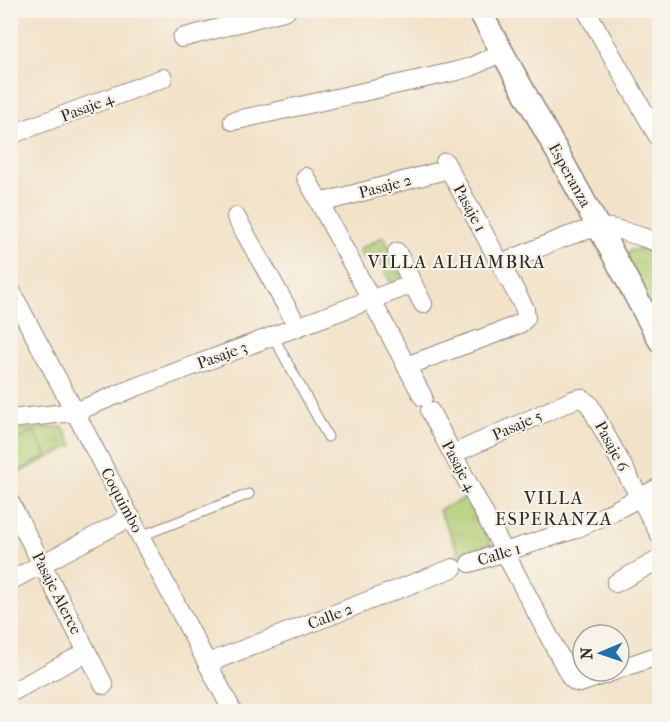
<svg xmlns="http://www.w3.org/2000/svg" width="670" height="722" viewBox="0 0 670 722" font-family="'IM FELL French Canon',serif">
	<style>
		.grass { fill: url(#grass-dots); stroke: #6e7c4f; stroke-width: 1.5 }
		.park { fill: url(#park-tufts); stroke: #6e7c4f; stroke-width: 1.5 }
		.pitch { fill: #b0cd73; stroke: #6e7c4f; stroke-width: 1.5 }
		.lines { fill: none; stroke-linecap: round; stroke-linejoin: round }
		.service-casing { stroke: #8e8679; stroke-width: 11 }
		.minor-casing { stroke: #8e8679; stroke-width: 20 }
		.tertiary-casing { stroke: #8e8679; stroke-width: 25 }
		.service { stroke: #fff; stroke-width: 9 }
		.minor { stroke: #fff; stroke-width: 18 }
		.tertiary { stroke: #fff; stroke-width: 22 }
		.labels { text-anchor: middle; dominant-baseline: central; stroke-width: 4.5; stroke-linejoin: round; paint-order: stroke }
		.street-label { font-size: 16px; fill: #2b2b2b; stroke: #f7f3e8 }
		.neighbourhood-label { font-size: 18px; letter-spacing: 1.5px; fill: #2b2b2b; stroke: #f7f3e8 }
	</style>
	<defs>
		<pattern id="grass-dots" width="8" height="8" patternUnits="userSpaceOnUse" patternTransform="scale(1.5)"><rect width="8" height="8" fill="#b0cd73"/><path d="M2 2h.1M6 6h.1" fill="none" stroke="#98b064" stroke-width="1.8" stroke-linecap="round"/></pattern>
		<pattern id="park-tufts" width="24" height="20" patternUnits="userSpaceOnUse" patternTransform="scale(1.5)"><rect width="24" height="20" fill="#b0cd73"/><path d="M3 7l-1-3M5 7V3M7 7l1-3M15 17l-1-3M17 17v-4M19 17l1-3" fill="none" stroke="#98b064"/></pattern>
	</defs>
	<rect width="100%" height="100%" fill="#f7f3e8"/>
	<filter id="ink" filterUnits="userSpaceOnUse"><feTurbulence type="fractalNoise" baseFrequency=".0167" numOctaves="2"/><feDisplacementMap in="SourceGraphic" scale="12" xChannelSelector="R" yChannelSelector="G"/><feConvolveMatrix kernelMatrix="1 2 1 2 8 2 1 2 1" color-interpolation-filters="sRGB"/></filter>
	<filter id="wash" filterUnits="userSpaceOnUse"><feTurbulence type="fractalNoise" baseFrequency=".008" numOctaves="4" result="noise"/><feDisplacementMap in="SourceGraphic" scale="24" xChannelSelector="R" yChannelSelector="G"/><feGaussianBlur stdDeviation="1.35" result="paint"/><feColorMatrix in="noise" values="0 0 0 0 0 0 0 0 0 0 0 0 0 0 0 0 0 1.4 0 .05"/><feComposite in="paint" operator="in"/></filter>
	<g filter="url(#wash)">
		<rect width="100%" height="100%" fill="#f2e2c7"/>
		<path class="grass" d="M384 236 404 280 392 285 376 254 363 258 359 249Z"/>
		<g class="park">
			<path d="M643 249 659 254V328L626 258 628 253 631 250Z"/>
			<path d="M63 427 73 445 11 477V432L16 429Z"/>
			<path d="M467 497 491 544 460 555 439 510Z"/>
		</g>
		<path class="pitch" d="M34 431 47 456 11 475V443Z"/>
	</g>
	<g filter="url(#ink)">
		<g class="lines">
			<g class="service-casing">
				<g id="service">
					<path d="M273 336 328 437"/>
					<path d="M141 536 249 494"/>
				</g>
			</g>
			<g class="minor-casing">
				<g id="minor">
					<path d="M586 10 660 140"/>
					<path d="M182 38 287 10"/>
					<path d="M233 121 457 71 471 67 502 52"/>
					<path d="M10 135 163 78"/>
					<path d="M306 177 423 397"/>
					<path d="M320 203 449 169"/>
					<path d="M236 217 298 327"/>
					<path d="M397 252 423 304"/>
					<path d="M501 264C526 254 585 224 610 228 627 231 644 238 660 243"/>
					<path d="M10 289 233 712"/>
					<path d="M406 366 505 330 521 323 526 318 525 309 445 162"/>
					<path d="M430 411 571 678 576 682 580 683 614 671"/>
					<path d="M10 419 75 412 136 387 413 284"/>
					<path d="M453 454 573 400 581 398 589 404 660 535"/>
					<path d="M10 502 104 685"/>
					<path d="M470 563 573 530 604 516 660 487"/>
					<path d="M10 581 131 517"/>
					<path d="M616 583 660 559"/>
					<path d="M208 663 453 568"/>
					<path d="M619 669 660 655"/>
					<path d="M10 693 87 652"/>
				</g>
			</g>
			<g class="tertiary-casing">
				<path id="tertiary" d="M479 10 599 228 660 341"/>
			</g>
			<use href="#service" class="service"/>
			<use href="#minor" class="minor"/>
			<use href="#tertiary" class="tertiary"/>
		</g>
	</g>
	<g class="labels">
		<g class="street-label">
			<text transform="translate(87 107) rotate(-21)">Pasaje 4</text>
			<text transform="translate(570 175) rotate(61)">Esperanza</text>
			<text transform="translate(385 186) rotate(-15)">Pasaje 2</text>
			<text transform="translate(470 208) rotate(62)">Pasaje 1</text>
			<text transform="translate(222 355) rotate(-20)">Pasaje 3</text>
			<text transform="translate(517 425) rotate(-24)">Pasaje 5</text>
			<text transform="translate(612 446) rotate(62)">Pasaje 6</text>
			<text transform="translate(459 466) rotate(62)">Pasaje 4</text>
			<text transform="translate(122 500) rotate(62)">Coquimbo</text>
			<text transform="translate(499 554) rotate(-17)">Calle 1</text>
			<text transform="translate(57 593) rotate(63)">Pasaje Alerce</text>
			<text transform="translate(330 616) rotate(-21)">Calle 2</text>
		</g>
		<g class="neighbourhood-label">
			<text x="457" y="262">VILLA ALHAMBRA</text>
			<text x="554" y="498">VILLA<tspan x="554" dy="21">ESPERANZA</tspan></text>
		</g>
	</g>
	<rect width="670" height="722" fill="none" stroke="#f7f3e8" stroke-width="36"/>
	<g transform="translate(601 653) rotate(268)"><circle r="28" fill="#f7f3e8" stroke="#a5a39c" stroke-width="1.5"/>
	<path d="M0-4.5L10 22L0 15L-10 22Z" fill="#1f6fb2"/>
	<text y="-9" font-size="16" font-weight="bold" text-anchor="middle" fill="#2b2b2b">N</text>
	</g>
</svg>
